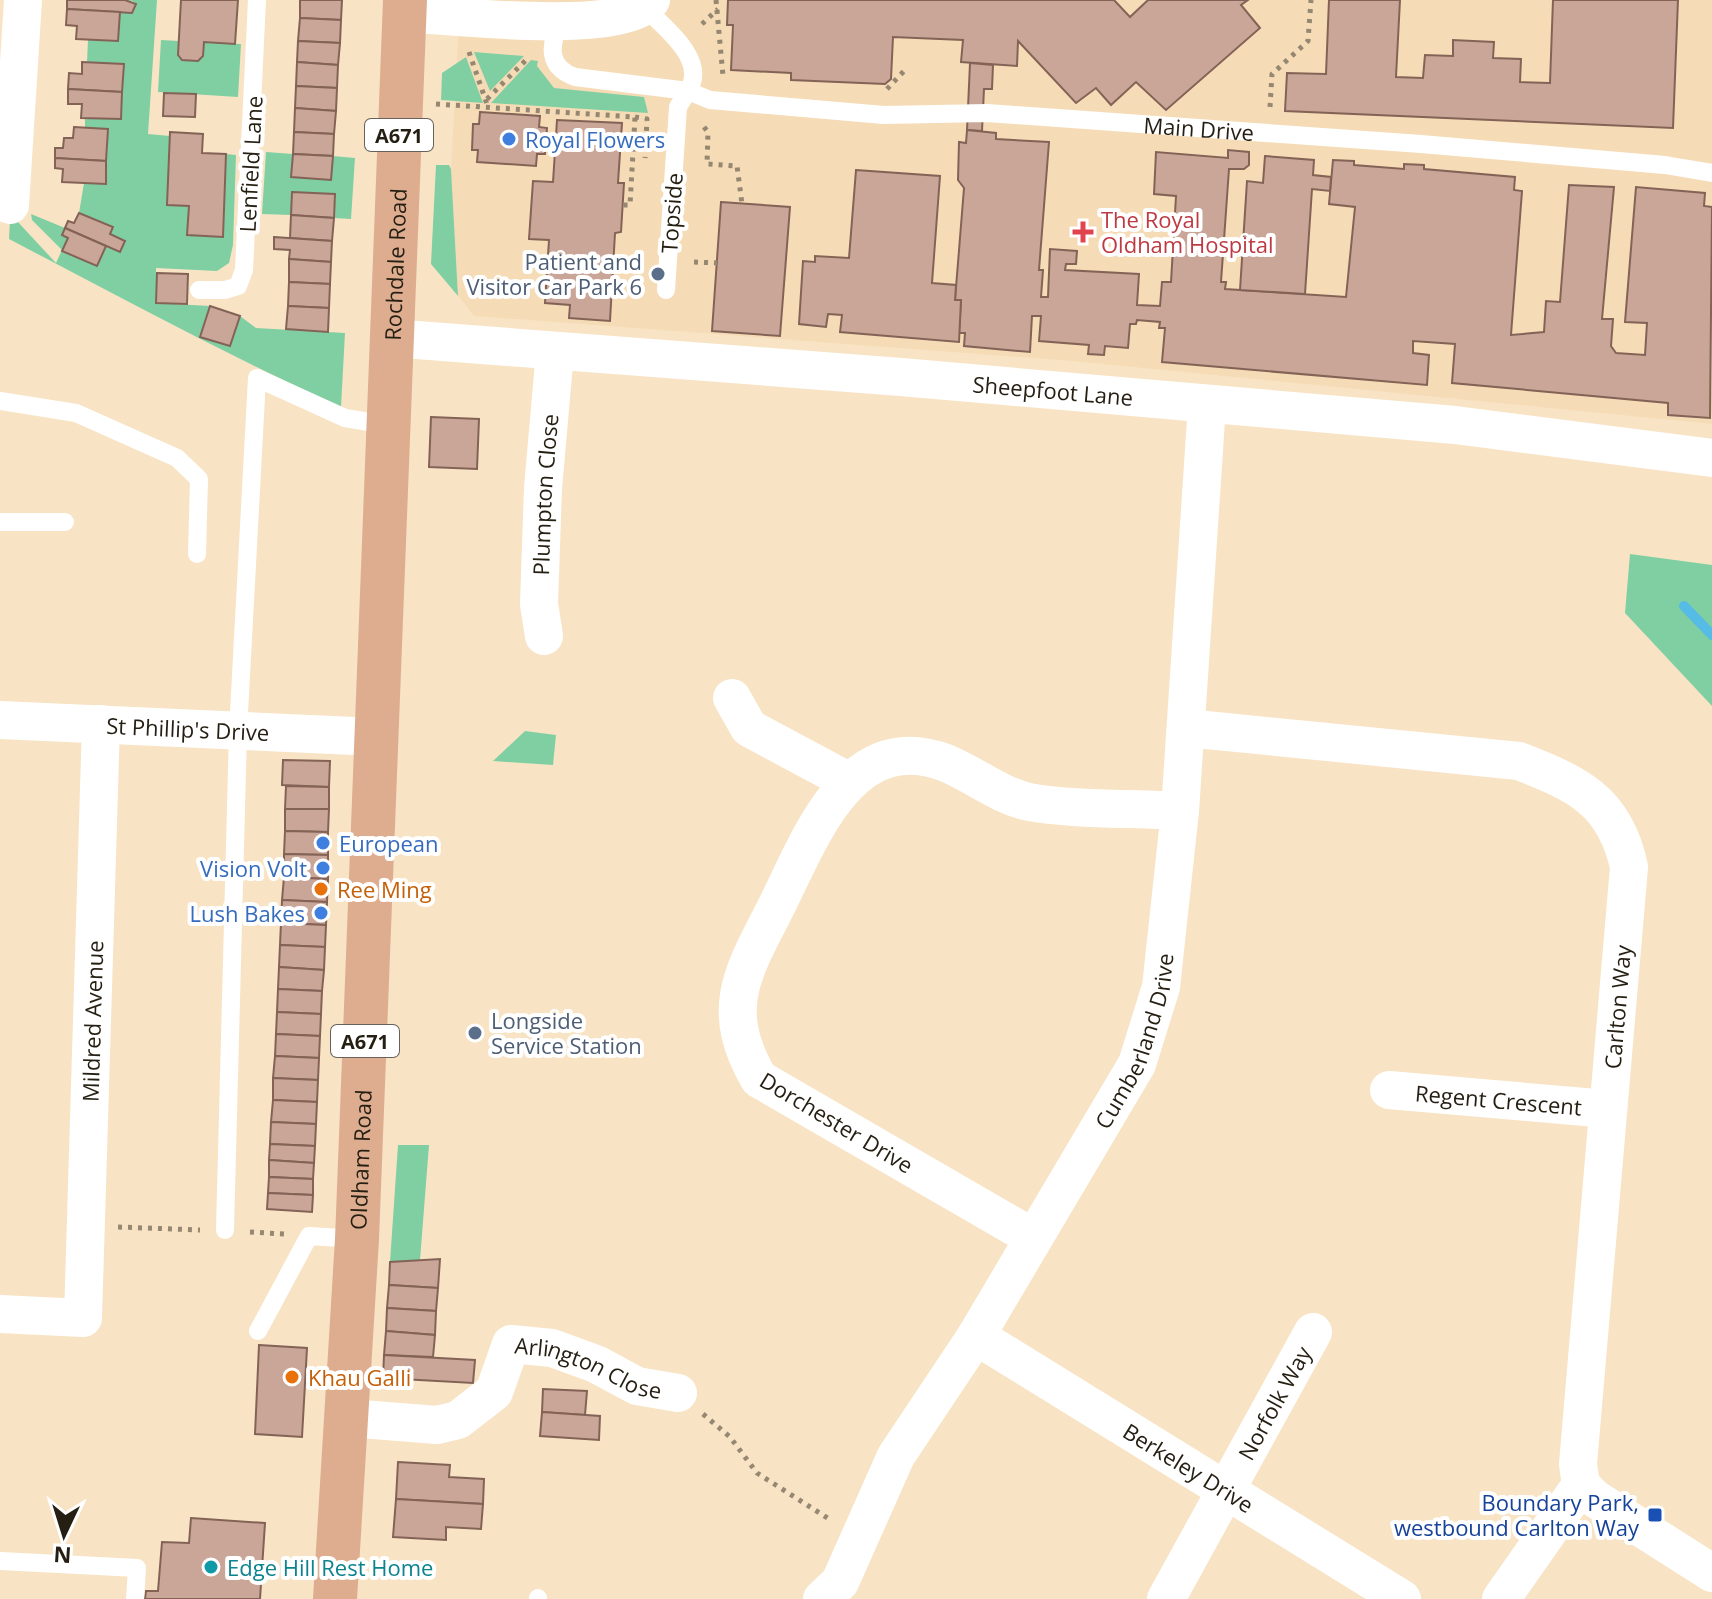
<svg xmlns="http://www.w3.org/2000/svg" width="1712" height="1599" viewBox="0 0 1712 1599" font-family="'Open Sans',sans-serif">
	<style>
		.built { fill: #f5dcb6 }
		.green { fill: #80cfa3 }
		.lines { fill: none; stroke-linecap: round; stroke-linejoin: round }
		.stream { stroke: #56bbe5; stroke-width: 10 }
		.building { fill: #caa698; stroke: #846357; stroke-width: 2 }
		.path { stroke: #958771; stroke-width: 5; stroke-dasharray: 4 6; stroke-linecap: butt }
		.service { stroke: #fff; stroke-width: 18 }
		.minor { stroke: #fff; stroke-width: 38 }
		.primary { stroke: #dead8f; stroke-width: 44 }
		.shop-dot { fill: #3f7fe0; stroke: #fff; stroke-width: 3 }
		.health-dot { fill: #e0444e; stroke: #fff; stroke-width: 3 }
		.service-dot { fill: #5c6f8a; stroke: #fff; stroke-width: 3 }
		.food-dot { fill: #e8710a; stroke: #fff; stroke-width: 3 }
		.transit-dot { fill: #1a4fb4; stroke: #fff; stroke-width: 3 }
		.culture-dot { fill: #0f9aa8; stroke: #fff; stroke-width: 3 }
		.labels { text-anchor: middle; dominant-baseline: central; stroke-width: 8; stroke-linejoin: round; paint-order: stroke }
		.shield { fill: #fff; stroke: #666259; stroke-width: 2 }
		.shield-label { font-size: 20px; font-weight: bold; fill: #251e12 }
		.street-label { font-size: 22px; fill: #251e12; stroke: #fff }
		.shop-label { font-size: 22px; fill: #366cbe; stroke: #fff; text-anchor: start }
		.health-label { font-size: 22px; fill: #be3a42; stroke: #fff; text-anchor: start }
		.service-label { font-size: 22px; fill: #4e5e75; stroke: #fff; text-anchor: end }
		.food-label { font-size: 22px; fill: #c56008; stroke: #fff; text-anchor: start }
		.transit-label { font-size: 22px; fill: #164399; stroke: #fff; text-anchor: end }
		.culture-label { font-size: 22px; fill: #0d838f; stroke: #fff; text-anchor: start }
	</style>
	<rect width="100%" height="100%" fill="#f8e4c5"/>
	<path class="built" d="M460 0H1712V424L1072 361 474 316 458 296 451 169Z"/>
	<g class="green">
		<path d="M125 0H157L148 134 170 136 189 206 188 235 223 236 226 154 236 155 233 245 229 263 217 271 156 268V303L210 306 200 337 229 346 240 316 256 328 345 333 341 407C229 356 118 296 9 239L10 220 17 221 56 263 62 250 32 220 31 214 65 228 62 235 68 238 62 251 97 266 106 246 120 252 125 241 110 234 113 227 79 213 84 183 106 184 108 129 85 128V118L121 119 124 65 87 62 88 40 118 41 120 12 135 9 133 1Z"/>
		<path d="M161 40 179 41 182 60 198 61 203 56 204 42 241 44 238 97 158 92Z"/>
		<path d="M474 52 524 56 490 91Z"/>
		<path d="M466 57 483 103 441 100 442 73Z"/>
		<path d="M531 60 538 61 537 66 554 88 644 97 648 113 491 103Z"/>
		<path d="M266 152 293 154 292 177 331 180 333 156 355 158 351 219 334 218V194L293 192 291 215 262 214Z"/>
		<path d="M436 165H449L451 169 458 296 431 264Z"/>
		<path d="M1630 554 1712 565V706L1625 613Z"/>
		<path d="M525 731 556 735 553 765 493 761Z"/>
		<path d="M398 1145H429L420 1260 390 1262Z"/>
	</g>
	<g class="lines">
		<path class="stream" d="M1684 606 1712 635"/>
	</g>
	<g class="building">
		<path d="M67 0H125L136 4 132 13 67 9Z"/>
		<path d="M181 0H238L235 44 204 42 203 56 198 61 182 60 178 55Z"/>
		<path d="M300 0H342L341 20 300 18Z"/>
		<path d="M728 0H1114L1130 17 1148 0H1248L1241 5 1260 28 1166 110 1136 82 1111 105 1096 88 1076 103 1018 41 1017 66 961 62 963 40 893 37 891 79 885 84 791 80V73L731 70 733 25H727Z"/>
		<path d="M1329 0H1400L1396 77 1423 78 1425 55 1453 56V40L1494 42 1493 58 1521 59 1520 82 1550 83 1553 0H1678L1673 128 1285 111 1287 73 1326 74Z"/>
		<path d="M67 9 120 12 118 41 76 39 77 26 66 25Z"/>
		<path d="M300 18 341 20 340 43 298 41Z"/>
		<path d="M298 41 340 43 338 65 297 62Z"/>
		<path d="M82 62 124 64 122 92 68 89 69 73 82 74Z"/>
		<path d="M297 62 338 65 337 88 296 86Z"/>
		<path d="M970 63 993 65 992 89H984L982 131 967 130Z"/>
		<path d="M296 86 337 88 336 111 295 108Z"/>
		<path d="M68 89 122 92 121 119 81 118 82 104H68Z"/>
		<path d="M164 93 196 94 195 117 163 116Z"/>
		<path d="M295 108 336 111 334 134 294 132Z"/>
		<path d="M480 112 540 116 539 127 547 128 545 154H537L536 166 477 162 478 150H472L473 124H479Z"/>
		<path d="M557 120 622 123 618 183H624L621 232 615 233 610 321 569 318 570 305 545 303 549 240 529 239 533 181 553 182Z"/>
		<path d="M74 127 108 129 106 161 55 158V148H63L64 138H73Z"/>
		<path d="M967 130 996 133V139L1049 142 1039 270H1043L1041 297H1048L1050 249 1077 251 1076 264H1066L1065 270 1139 274 1137 305 1160 306 1162 282H1171L1176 196 1154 194 1156 152 1228 158V150L1249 152V165L1244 169H1229L1221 282H1226L1225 289 1346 297 1355 207 1329 204 1333 160 1354 161V165L1404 169V164L1424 165V169L1515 177 1514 190 1522 191 1511 335 1544 332 1546 301 1560 302 1569 185 1614 187 1602 319H1613L1611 346 1616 353 1645 355 1647 323 1625 322 1636 187 1705 193 1704 206 1712 207 1710 418 1668 415V403L1452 383 1455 344 1413 341V353L1429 355 1427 385 1162 362 1165 328H1159L1160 322 1137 320 1136 324H1130L1128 348 1105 346 1104 355 1088 354 1089 345 1039 341 1041 316H1032L1030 352 964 346 965 333H959L961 300H955L964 188 958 180 959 142 966 143Z"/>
		<path d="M170 132 203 134 202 153 226 154 223 237 187 235 189 206 167 205Z"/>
		<path d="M294 132 334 134 333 156 293 154Z"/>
		<path d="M293 154 333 156 331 180 291 177Z"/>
		<path d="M1265 156 1314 160 1313 175 1331 177 1330 191 1312 189 1305 294 1240 290 1247 181 1263 183Z"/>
		<path d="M55 158 106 161V184L62 182 63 169 55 168Z"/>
		<path d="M856 170 940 176 932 283 956 285 955 300H961L959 342 840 332 842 315 828 314 826 327 799 324 803 261 815 262V256L849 258Z"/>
		<path d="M292 192 335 194 334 218 291 215Z"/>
		<path d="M721 202 790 207 780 336 712 331Z"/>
		<path d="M79 213 113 227 110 234 125 241 120 252 65 228 68 221 74 223Z"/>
		<path d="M291 215 334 218 332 241 290 238Z"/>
		<path d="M65 228 106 246 97 266 62 251 68 238 62 235Z"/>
		<path d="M274 237 332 241 331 262 289 259 290 250 274 249Z"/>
		<path d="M289 259 331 262 330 284 289 282Z"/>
		<path d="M157 273 188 274 187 304 156 303Z"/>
		<path d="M289 282 330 284 329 308 288 306Z"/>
		<path d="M210 306 240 316 230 346 200 337Z"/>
		<path d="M288 306 329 308 328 332 286 329Z"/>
		<path d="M431 417 479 419 477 469 429 467Z"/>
		<path d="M283 760 330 761 329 787 282 785Z"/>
		<path d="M286 786 329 787V809H285Z"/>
		<path d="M285 809H329L328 832 285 831Z"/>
		<path d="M285 831 328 832V855L284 854Z"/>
		<path d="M284 854 328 855V879L284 877Z"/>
		<path d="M284 877 328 879 327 902 282 900Z"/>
		<path d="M282 900 327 902 326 925 281 923Z"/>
		<path d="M281 923 326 925 325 947 280 945Z"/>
		<path d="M280 945 325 947 324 970 279 967Z"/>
		<path d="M279 967 324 970 322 991 278 989Z"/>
		<path d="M278 989 322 991 321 1014 277 1012Z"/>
		<path d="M277 1012 321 1014 320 1036 276 1034Z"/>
		<path d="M276 1034 320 1036 319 1058 275 1056Z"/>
		<path d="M275 1056 319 1058 318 1080 273 1078Z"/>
		<path d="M273 1078 318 1080 317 1102 273 1100Z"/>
		<path d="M273 1100 317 1102 316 1124 271 1122Z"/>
		<path d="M271 1122 316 1124 315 1146 270 1144Z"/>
		<path d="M270 1144 315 1146 314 1163 269 1160Z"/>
		<path d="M269 1160 314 1163 313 1179 269 1177Z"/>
		<path d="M269 1177 313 1179V1195L268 1193Z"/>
		<path d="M268 1193 313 1195 312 1212 267 1209Z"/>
		<path d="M440 1259 438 1288 389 1285 390 1262Z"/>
		<path d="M389 1285 438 1288 436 1311 387 1308Z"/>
		<path d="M387 1308 436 1311 435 1335 386 1331Z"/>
		<path d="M386 1331 435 1335 433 1357 384 1355Z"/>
		<path d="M259 1345 307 1348 302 1437 255 1434Z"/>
		<path d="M384 1355 475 1360 473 1383 383 1378Z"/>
		<path d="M543 1389 587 1391 585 1415 542 1412Z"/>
		<path d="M542 1412 600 1416 599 1440 540 1436Z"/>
		<path d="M398 1462 450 1465 449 1477 484 1479 483 1504 396 1499Z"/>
		<path d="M396 1499 483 1504 481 1529 446 1527V1540L393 1537Z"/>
		<path d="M191 1518 265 1523 260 1599H145L146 1591H158L162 1542 189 1543Z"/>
	</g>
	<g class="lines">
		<g class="path">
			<path d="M716 0 723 76"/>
			<path d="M702 24 718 9"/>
			<path d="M469 52 488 107"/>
			<path d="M887 89 905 70"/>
			<path d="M487 99 527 59"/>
			<path d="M436 104 635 117 630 205H623"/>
			<path d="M1270 107 1272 74 1308 41 1311 0"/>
			<path d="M635 117 647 119 645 158"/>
			<path d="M704 127 708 132 707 164 737 166 742 204"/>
			<path d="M694 262 717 263"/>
			<path d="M118 1227 200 1230"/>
			<path d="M250 1232 284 1234"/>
			<path d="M703 1414 730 1437 757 1473 829 1519"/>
		</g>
		<g class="service">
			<path d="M561 21C549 45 547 67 575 77L688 91C708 60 665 28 645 8"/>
			<path d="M199 290H225L238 286 244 270 257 0"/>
			<path id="s1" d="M666 290 678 107 688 91 710 100 884 115 987 113 1421 144 1665 165 1712 173"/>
			<path d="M0 401 76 413 177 458 199 479 197 554"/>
			<path d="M0 522H65"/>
			<path d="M225 1230 238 731 257 378 345 418 387 425"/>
			<path d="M258 1331 309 1236 357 1239"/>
			<path d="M0 1561 137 1568 135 1599"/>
			<path d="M538 1599V1598"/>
		</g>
		<g class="minor">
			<path d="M404 13C451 16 623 36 651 0"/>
			<path d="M10 205 23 0"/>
			<path id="s2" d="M391 338 901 377 1455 425 1712 458"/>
			<path id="s3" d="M544 636 539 604 543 488 555 352"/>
			<path d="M732 698 749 728 848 781"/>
			<path id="s4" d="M0 720 377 737"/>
			<path d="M1186 728 1519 761C1578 784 1615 801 1629 867L1578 1464 1581 1485 1594 1498 1712 1573"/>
			<path id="s5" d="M1389 1090 1608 1109"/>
			<path d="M1032 1237 759 1079C721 1013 739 978 772 915 808 846 846 725 946 763 973 774 1000 796 1029 802 1071 810 1135 808 1180 811"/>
			<path id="s6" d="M0 1314 83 1318 101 724"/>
			<path id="s7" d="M976 1336 1402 1599"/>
			<path id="s8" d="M349 1418 437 1425 458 1420 494 1392 511 1344 552 1348 596 1364 637 1386 678 1393"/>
			<path id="s9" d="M822 1599 840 1582 896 1456 976 1336 1137 1064 1161 987 1180 811 1207 405"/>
			<path id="s10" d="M1166 1599 1313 1332"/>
			<path d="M1501 1599 1581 1485"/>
		</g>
		<path class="primary" id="s11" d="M335 1599 357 1239 405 0"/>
	</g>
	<g class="shop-dot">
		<circle cx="509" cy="139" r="8"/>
		<circle cx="323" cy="843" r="8"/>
		<circle cx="323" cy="868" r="8"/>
		<circle cx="321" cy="913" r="8"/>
	</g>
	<path class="health-dot" d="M1079 220h8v8h8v8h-8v8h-8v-8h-8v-8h8z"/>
	<g class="service-dot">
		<circle cx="658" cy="274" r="8"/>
		<circle cx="475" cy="1033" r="8"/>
	</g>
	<g class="food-dot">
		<circle cx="321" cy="889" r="8"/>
		<circle cx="292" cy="1377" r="8"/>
	</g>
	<rect class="transit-dot" x="1647" y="1507" width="16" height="16" rx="4"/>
	<circle class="culture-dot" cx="211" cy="1567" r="8"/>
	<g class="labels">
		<g class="shield">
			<rect x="365" y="119" width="68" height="32" rx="6"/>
			<rect x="331" y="1025" width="68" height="32" rx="6"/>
		</g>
		<g class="shield-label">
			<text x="399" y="135">A671</text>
			<text x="365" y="1041">A671</text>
		</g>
		<g class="street-label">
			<text stroke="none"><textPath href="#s1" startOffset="716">Main Drive</textPath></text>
			<text transform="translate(250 164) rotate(-87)">Lenfield Lane</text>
			<text transform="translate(671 213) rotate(-86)">Topside</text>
			<text stroke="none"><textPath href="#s11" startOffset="1336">Rochdale Road</textPath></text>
			<text stroke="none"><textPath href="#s2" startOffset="664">Sheepfoot Lane</textPath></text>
			<text stroke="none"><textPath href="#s3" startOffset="142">Plumpton Close</textPath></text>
			<text stroke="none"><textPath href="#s4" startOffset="188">St Phillip's Drive</textPath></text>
			<text transform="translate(1617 1007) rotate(-85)">Carlton Way</text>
			<text stroke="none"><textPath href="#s6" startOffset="380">Mildred Avenue</textPath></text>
			<text stroke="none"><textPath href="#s9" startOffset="644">Cumberland Drive</textPath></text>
			<text stroke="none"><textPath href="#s5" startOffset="110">Regent Crescent</textPath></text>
			<text transform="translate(837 1122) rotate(31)">Dorchester Drive</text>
			<text stroke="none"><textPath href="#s11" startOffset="440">Oldham Road</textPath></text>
			<text stroke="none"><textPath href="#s8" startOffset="288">Arlington Close</textPath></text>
			<text stroke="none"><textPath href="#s10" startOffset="224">Norfolk Way</textPath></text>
			<text stroke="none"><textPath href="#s7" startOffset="250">Berkeley Drive</textPath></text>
		</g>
		<g class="shop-label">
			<text x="525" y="139">Royal Flowers</text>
			<text x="339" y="843">European</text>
			<text x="307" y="868" text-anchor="end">Vision Volt</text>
			<text x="305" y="913" text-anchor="end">Lush Bakes</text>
		</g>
		<g class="health-label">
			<text x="1101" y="219">The Royal<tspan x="1101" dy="25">Oldham Hospital</tspan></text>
		</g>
		<g class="service-label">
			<text x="642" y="261">Patient and<tspan x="642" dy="25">Visitor Car Park 6</tspan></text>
			<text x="491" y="1020" text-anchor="start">Longside<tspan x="491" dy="25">Service Station</tspan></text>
		</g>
		<g class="food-label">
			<text x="337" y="889">Ree Ming</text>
			<text x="308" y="1377">Khau Galli</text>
		</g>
		<g class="transit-label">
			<text x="1639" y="1502">Boundary Park,<tspan x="1639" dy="25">westbound Carlton Way</tspan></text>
		</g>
		<g class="culture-label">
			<text x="227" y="1567">Edge Hill Rest Home</text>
		</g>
	</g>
	<g transform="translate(64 1535) rotate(184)" stroke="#ffffff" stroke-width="6" paint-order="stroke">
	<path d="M0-6L14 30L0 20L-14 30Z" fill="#251e12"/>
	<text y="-12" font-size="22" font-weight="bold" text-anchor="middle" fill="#251e12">N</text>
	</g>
</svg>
